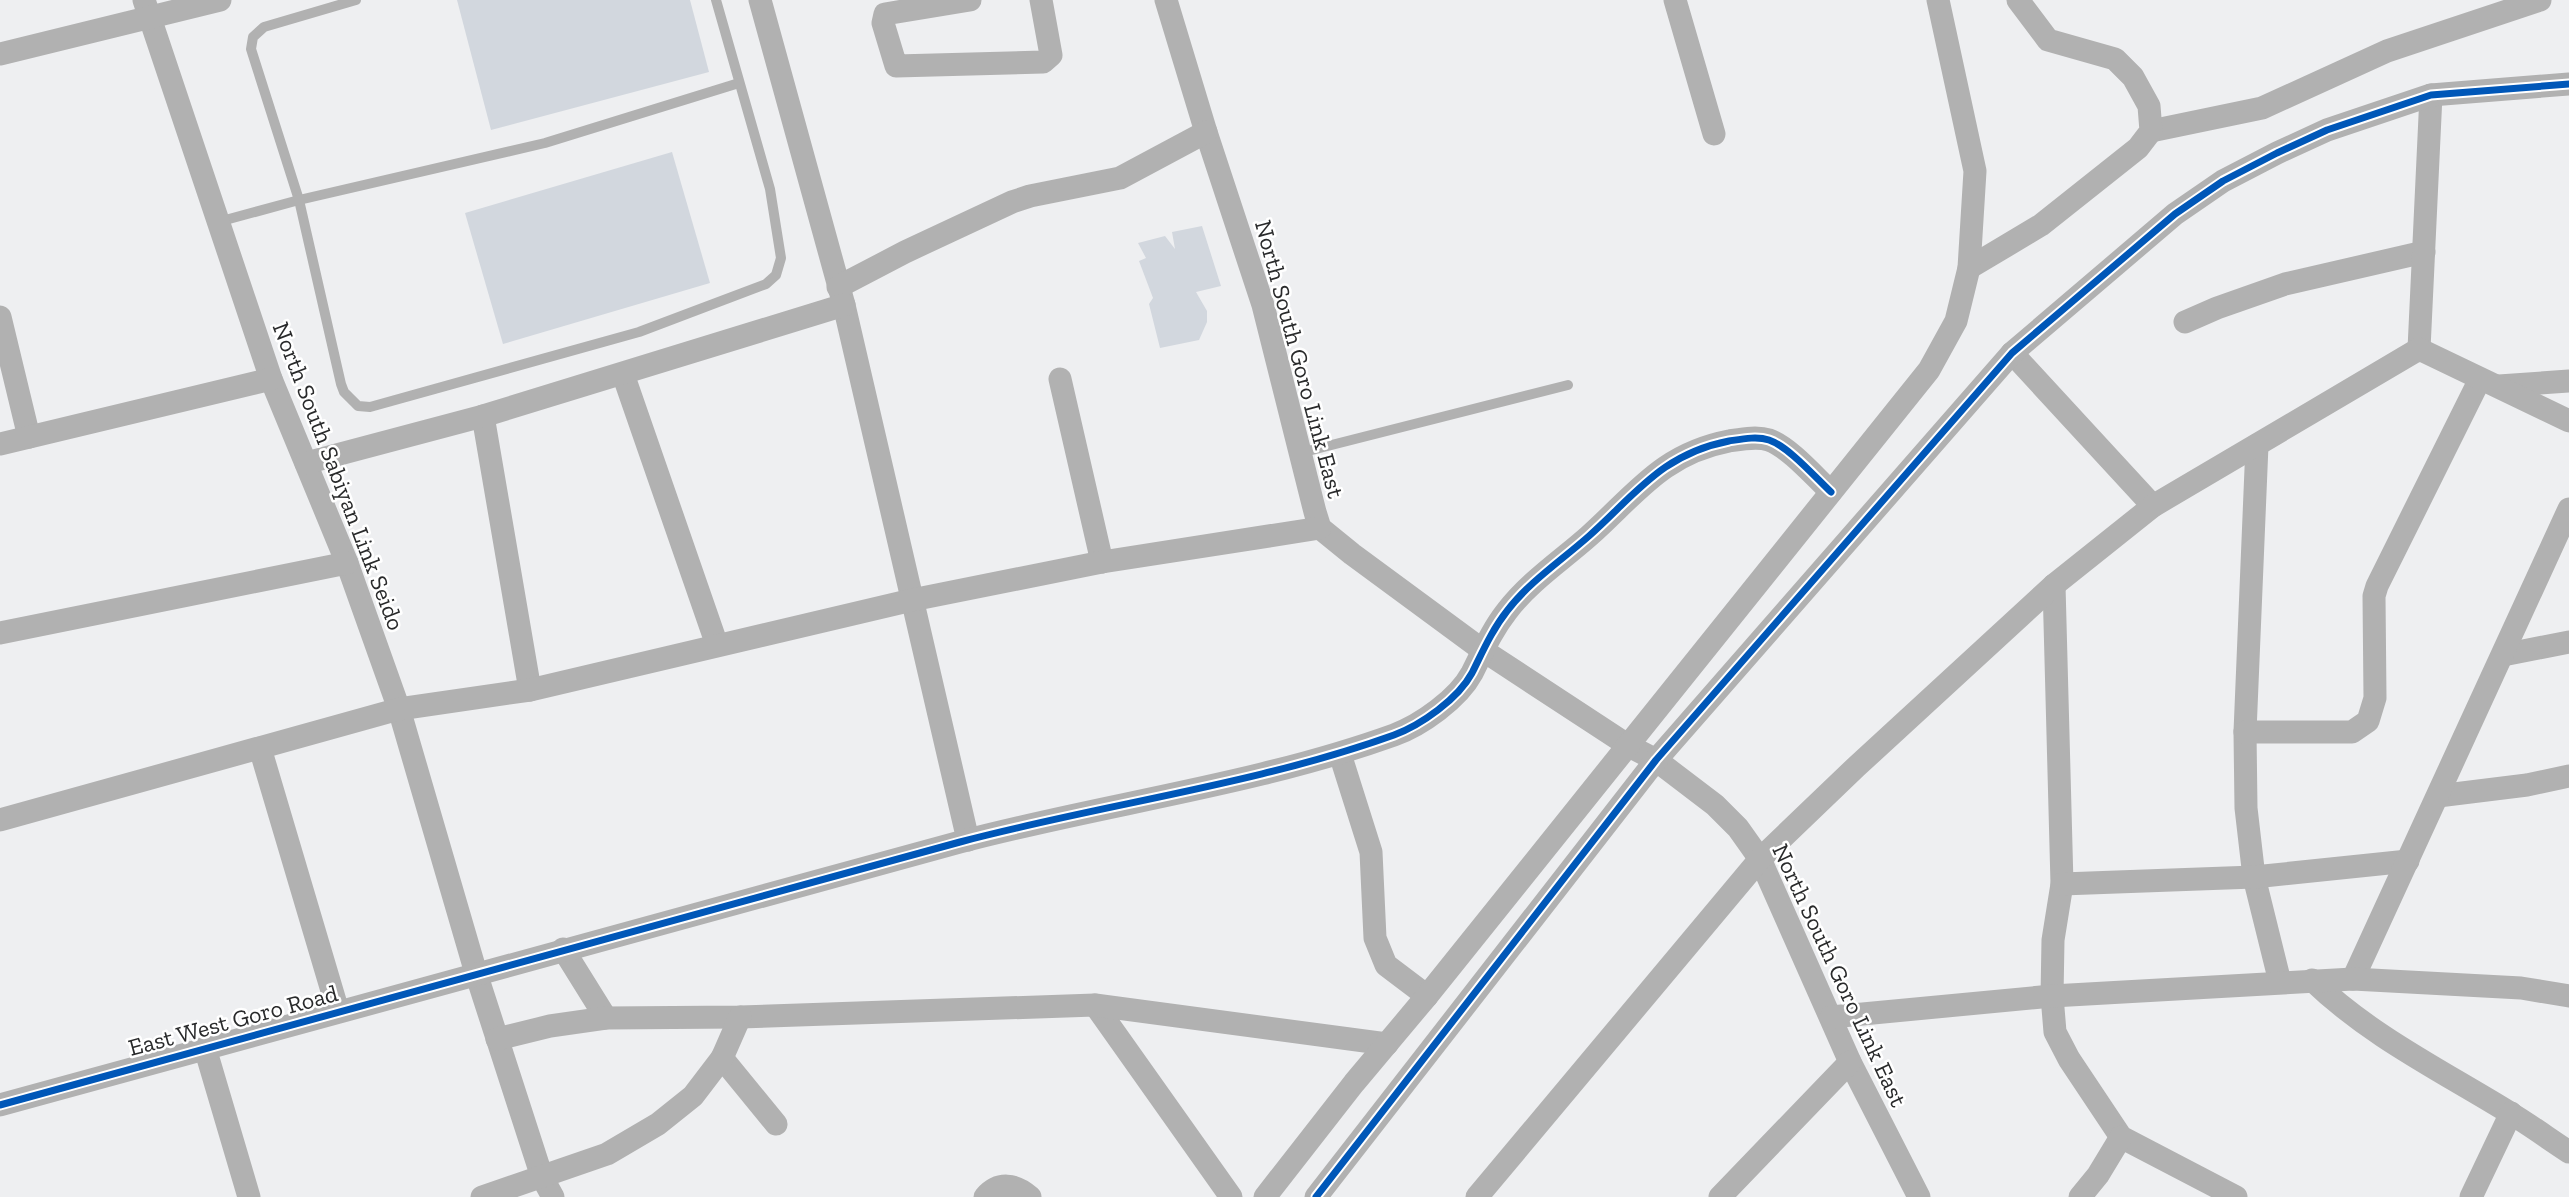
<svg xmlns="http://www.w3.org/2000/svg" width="2569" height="1197" viewBox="0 0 2569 1197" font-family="'Zilla Slab',serif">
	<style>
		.building { fill: #d2d7de }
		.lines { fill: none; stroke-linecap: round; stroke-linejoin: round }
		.lane { stroke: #b1b1b1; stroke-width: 10 }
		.street { stroke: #b1b1b1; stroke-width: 23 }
		.cycleway-casing { stroke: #fff; stroke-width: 11 }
		.cycleway { stroke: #0057b8; stroke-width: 7 }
		.labels { text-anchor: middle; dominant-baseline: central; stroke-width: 5; stroke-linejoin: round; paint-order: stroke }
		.street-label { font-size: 24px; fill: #292a2b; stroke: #fff }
	</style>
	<rect width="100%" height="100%" fill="#eeeff1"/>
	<g class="building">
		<path d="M457 0H690L709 72 491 130Z"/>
		<path d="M672 152 710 283 503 344 465 213Z"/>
		<path d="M1202 226 1221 286 1196 292 1207 311V322L1199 340 1160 348 1149 304 1153 298 1139 261 1146 258 1138 243 1165 236 1175 249 1172 232Z"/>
	</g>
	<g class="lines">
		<g class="lane">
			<path d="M356 0 264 27 253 37 251 49 299 200 341 384 344 392 358 406 370 407 639 332 766 284 776 275 781 258 770 189 716 0"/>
			<path d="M218 222 299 200 545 143 739 83"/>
			<path d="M1300 453 1568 385"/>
		</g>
		<g class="street">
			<path d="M144 0 271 379 347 563 399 709 476 973 542 1177 553 1197"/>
			<path d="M760 0 844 305 968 840"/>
			<path d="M970 0 885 14 883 23 896 66 1043 62 1051 55 1041 0"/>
			<path d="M1166 0 1206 132 1263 305 1315 512 1320 528 1352 554 1481 649 1629 746 1656 760 1715 805 1738 828 1760 859 1850 1062 1919 1197"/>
			<path d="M1675 0 1714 134"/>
			<path d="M0 54 220 0"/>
			<path d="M2151 131 2262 108 2387 51 2540 0"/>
			<path d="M1969 268 2041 225 2138 148 2151 131 2149 106 2133 77 2115 59 2048 40 2018 0"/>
			<path d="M838 287 905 252 1012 202 1030 196 1120 178 1206 132"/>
			<path d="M0 317 29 437"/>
			<path d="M2185 322 2217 308 2285 284 2424 252"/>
			<path d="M2419 349 2431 95"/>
			<path d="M2012 353 2153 506"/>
			<path d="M623 374 717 645"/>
			<path d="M1060 379 1102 562"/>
			<path d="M2499 386 2569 381"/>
			<path d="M483 416 530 690"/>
			<path d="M0 444 271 379"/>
			<path d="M2257 445 2245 732 2246 808 2254 877 2280 982"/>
			<path d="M306 463 483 416 844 305"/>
			<path d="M2054 585 2062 884 2053 940 2052 996 2055 1032 2069 1059 2121 1137 2236 1197"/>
			<path d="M0 633 347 563"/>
			<path d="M2503 655 2569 642"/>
			<path d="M2245 732H2352L2368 721 2375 698 2374 596 2377 586 2480 379"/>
			<path d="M260 748 338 1011"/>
			<path d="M1340 754 1371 852 1375 938 1386 965 1427 996"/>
			<path d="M2438 796 2527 785 2569 776"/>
			<path d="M0 820 399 709 530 690 912 600 1102 562 1320 528"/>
			<path d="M2062 884 2254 877 2408 861"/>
			<path d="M563 949 606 1018"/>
			<path d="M2353 979 2569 509"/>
			<path d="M2312 980C2370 1036 2442 1071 2510 1113 2530 1125 2549 1139 2569 1152"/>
			<path d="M1095 1005 1231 1197"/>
			<path d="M1831 1017 2052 996 2353 979 2521 988 2569 996"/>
			<path d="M497 1039 550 1026 606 1018 740 1017 1095 1005 1387 1044"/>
			<path d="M205 1048 249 1197"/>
			<path d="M722 1058 776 1124"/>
			<path d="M0 1105C320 1016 640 928 960 842 1103 804 1255 785 1394 735 1421 725 1458 699 1472 673 1483 651 1492 630 1507 611 1529 582 1562 560 1589 536 1636 494 1662 454 1729 441 1742 439 1757 436 1769 440 1789 447 1815 477 1831 492"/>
			<path d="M482 1197 607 1154 658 1124 693 1096 722 1058 740 1017"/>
			<path d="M985 1197C999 1181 1015 1184 1030 1197"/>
			<path d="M1265 1197 1354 1083 1427 996 1929 370 1956 321 1969 268 1975 171 1938 0"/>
			<path d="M1316 1197 1656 760 2012 353 2175 214 2223 181 2277 153 2327 130 2431 95 2569 84"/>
			<path d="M1477 1197 1760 859 1856 767 2054 585 2153 506 2419 349 2569 421"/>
			<path d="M1720 1197 1850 1062"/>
			<path d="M2080 1197 2098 1175 2121 1137"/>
			<path d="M2471 1197 2511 1113"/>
		</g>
		<g class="cycleway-casing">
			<g id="cycleway">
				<path d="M0 1105C320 1016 640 928 960 842 1103 804 1255 785 1394 735 1421 725 1458 699 1472 673 1483 651 1492 630 1507 611 1529 582 1562 560 1589 536 1636 494 1662 454 1729 441 1742 439 1757 436 1769 440 1789 447 1815 477 1831 492"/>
				<path d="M1316 1197 1656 760 2012 353 2175 214 2223 181 2277 153 2327 130 2431 95 2569 84"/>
			</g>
		</g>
		<use href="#cycleway" class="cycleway"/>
	</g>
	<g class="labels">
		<g class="street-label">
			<text transform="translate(1300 359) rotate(75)">North South Goro Link East</text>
			<text transform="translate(339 476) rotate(69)">North South Sabiyan Link Seido</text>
			<text transform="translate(1840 975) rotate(65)">North South Goro Link East</text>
			<text transform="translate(233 1020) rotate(-15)">East West Goro Road</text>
		</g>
	</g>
</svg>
